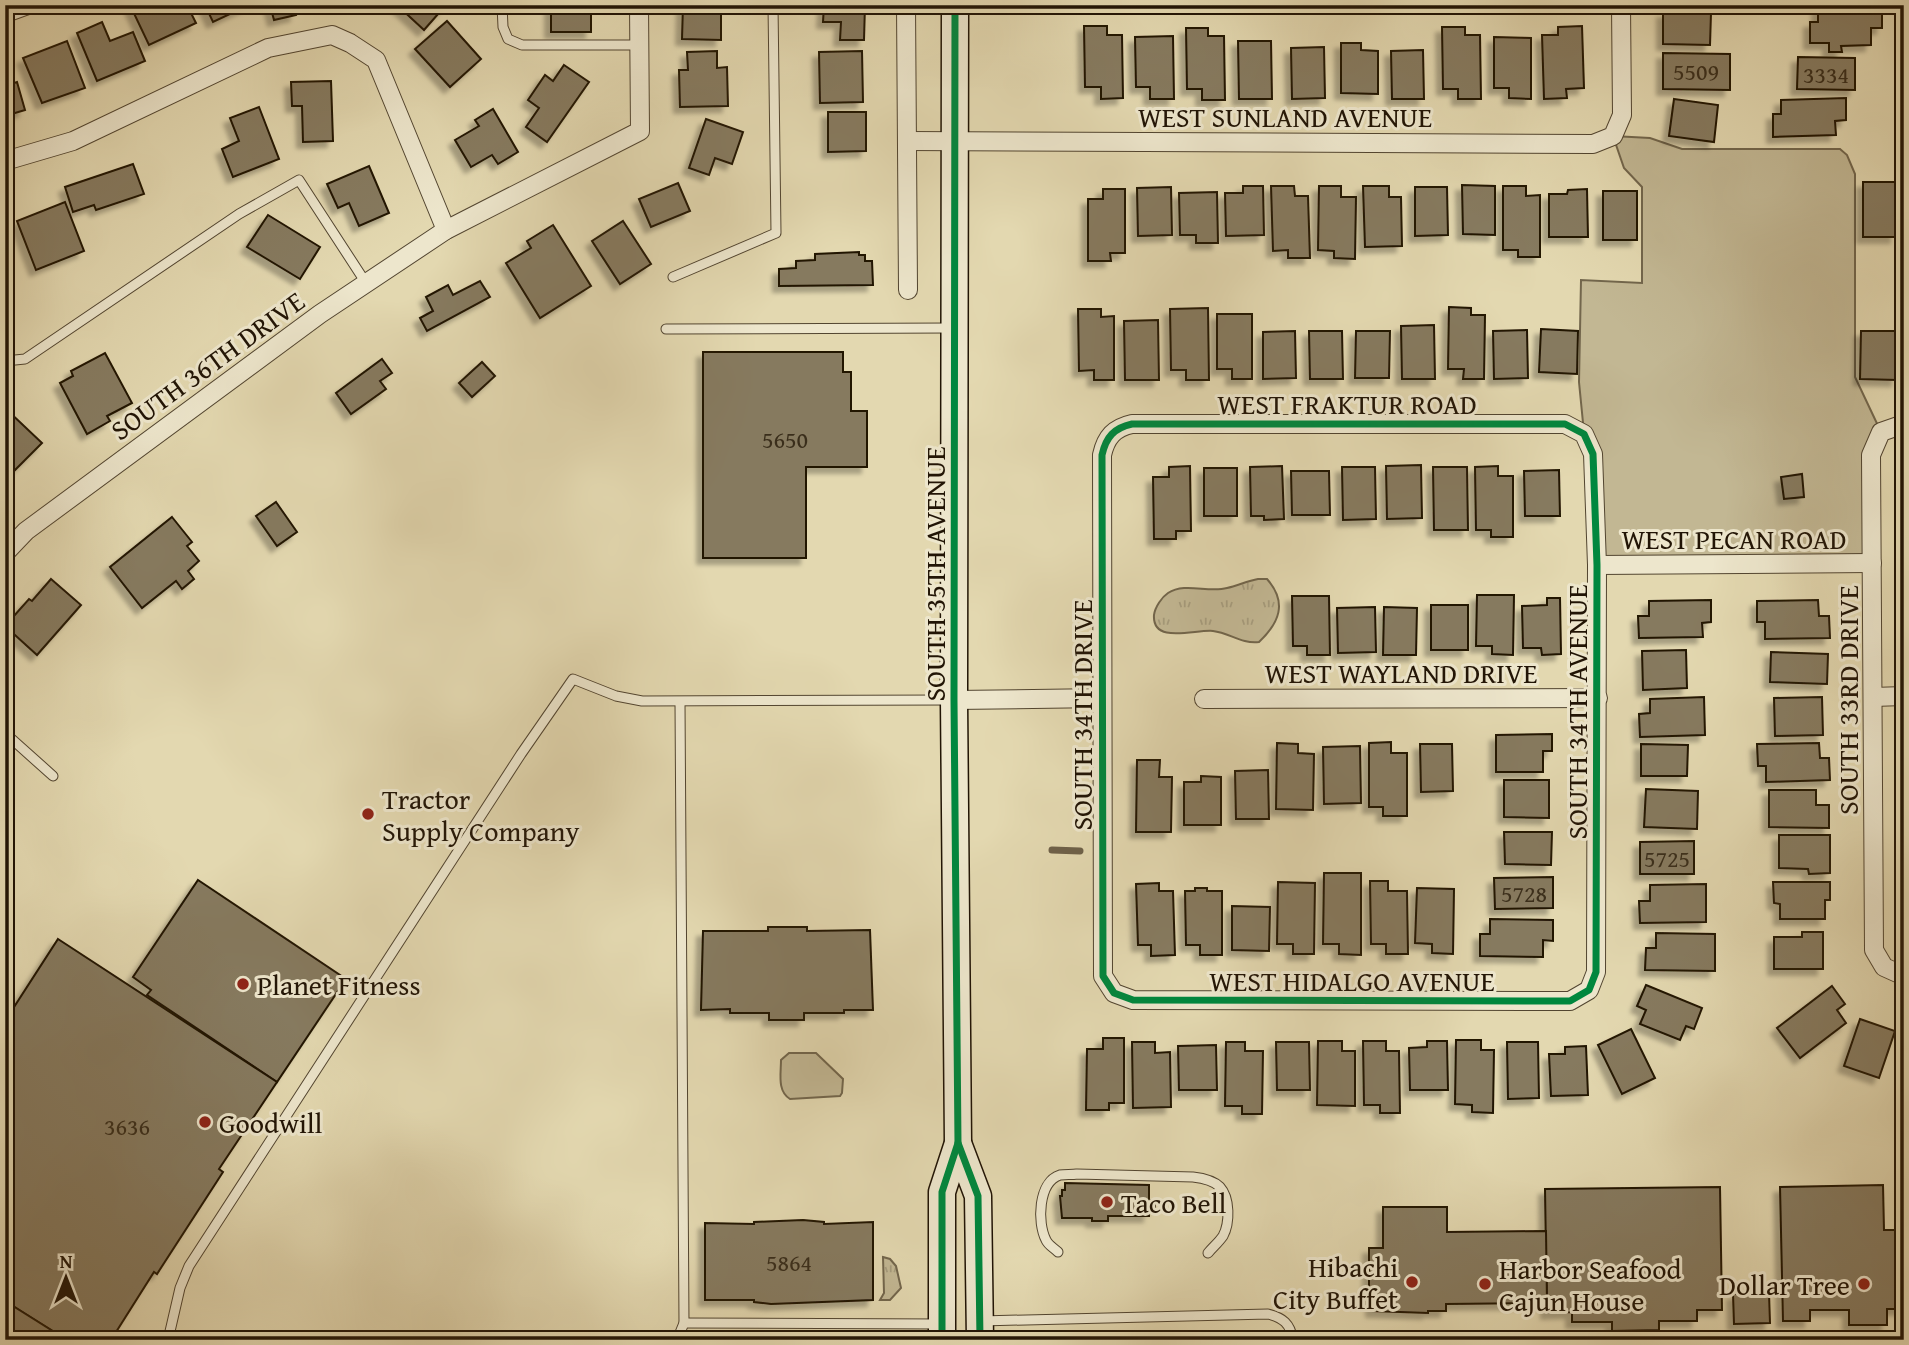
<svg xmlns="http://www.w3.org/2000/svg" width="1909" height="1345" viewBox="0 0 1909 1345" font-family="'Gentium Book Plus',serif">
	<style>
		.grass { fill: url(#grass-tufts); stroke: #72664c; stroke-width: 2 }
		.park { fill: #c2b793; stroke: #72664c; stroke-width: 2 }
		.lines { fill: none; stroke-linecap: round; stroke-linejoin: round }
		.stream { stroke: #6e6149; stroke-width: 7 }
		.building { fill: #867a5e; stroke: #211405; stroke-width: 2; filter: url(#shadow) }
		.lane-casing { stroke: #524530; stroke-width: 11 }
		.street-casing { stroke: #524530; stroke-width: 20 }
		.secondary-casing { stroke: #211405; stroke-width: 29 }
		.lane { stroke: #ede6cc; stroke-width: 9 }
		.street { stroke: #ede6cc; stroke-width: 18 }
		.secondary { stroke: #ede6cc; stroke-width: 26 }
		.cycleway-casing { stroke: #ede6cc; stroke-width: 11 }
		.cycleway { stroke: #00873e; stroke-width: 7 }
		.poi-dot { fill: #8f2418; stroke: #ede6cc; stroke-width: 2.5 }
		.labels { text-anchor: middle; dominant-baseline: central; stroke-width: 6; stroke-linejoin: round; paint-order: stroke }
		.number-label { font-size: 24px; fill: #3a2e1b }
		.street-label { font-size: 28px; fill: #211405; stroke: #ede6cc }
		.poi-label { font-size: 28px; fill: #211405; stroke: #ede6cc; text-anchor: start }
	</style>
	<defs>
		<pattern id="grass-tufts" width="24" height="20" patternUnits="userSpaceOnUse" patternTransform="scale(1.75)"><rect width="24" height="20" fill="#c2b793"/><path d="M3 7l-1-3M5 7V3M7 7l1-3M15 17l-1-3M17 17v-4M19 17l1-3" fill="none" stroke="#a69c7d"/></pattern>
		<filter id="shadow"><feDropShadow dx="-6" dy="6" stdDeviation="2" flood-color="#0004"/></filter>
	</defs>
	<rect width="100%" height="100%" fill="#e3d8b0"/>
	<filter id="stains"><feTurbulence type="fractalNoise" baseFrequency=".00286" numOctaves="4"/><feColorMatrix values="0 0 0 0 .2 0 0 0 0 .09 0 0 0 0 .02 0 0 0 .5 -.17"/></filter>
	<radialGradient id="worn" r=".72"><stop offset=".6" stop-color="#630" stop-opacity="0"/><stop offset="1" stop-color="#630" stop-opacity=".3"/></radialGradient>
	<g class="grass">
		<path d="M1258 579H1267C1288 603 1279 623 1259 642 1241 644 1230 633 1213 631 1196 629 1152 645 1154 615 1155 607 1162 597 1168 593 1185 582 1208 593 1227 588 1237 586 1247 581 1258 579Z"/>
		<path d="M883 1257 890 1259 896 1266 901 1288 890 1300H880L884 1293Z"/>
	</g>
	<g class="park">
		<path d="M1613 136 1650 138 1682 149H1840L1847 155 1855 174V377L1881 432 1872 563 1597 565 1579 382 1581 280 1642 283V187L1624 168Z"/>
		<path d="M789 1053H816L843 1079 842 1093 840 1096 790 1099C777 1091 781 1074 781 1060Z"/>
	</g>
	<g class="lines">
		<path class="stream" d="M1052 850 1080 851"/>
	</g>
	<g class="building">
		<path d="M130 5H187L196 23 149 45Z"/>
		<path d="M205 5H249L213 22Z"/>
		<path d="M270 5H294L296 15 274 20Z"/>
		<path d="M397 5H446L424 30Z"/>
		<rect x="551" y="5" width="40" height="27"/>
		<path d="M683 5H721V40L682 39Z"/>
		<path d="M824 5H865L864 40H840L841 22H823Z"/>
		<path d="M1882 5V28H1871V45L1841 46 1842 52H1829V43H1810V22H1818V7Z"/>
		<path d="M1663 12 1711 13 1710 45 1663 44Z"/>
		<path d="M447 21 481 59 450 87 415 49Z"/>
		<path d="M102 22 110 41 133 32 145 61 97 81 77 33Z"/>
		<path d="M1084 26H1107V35H1122L1123 98 1101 99V87H1085Z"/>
		<path d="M1582 26 1584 88 1566 89 1567 98 1544 99 1542 35H1558V27Z"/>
		<path d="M1442 27H1465V35H1480L1481 99H1458V89H1443Z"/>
		<path d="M1186 28H1208V36H1224L1225 100H1202V89H1187Z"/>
		<path d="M1173 36 1174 99H1150V87H1136L1135 37Z"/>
		<path d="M1494 37 1531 38V99L1509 98V88H1494Z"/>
		<path d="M67 41 85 88 42 103 23 58Z"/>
		<path d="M1238 41H1271L1272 99H1239Z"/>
		<path d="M1341 43H1361V50L1378 51V94L1341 93Z"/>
		<path d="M1324 47 1325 98 1292 99 1291 48Z"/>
		<path d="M1423 50 1424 99H1392L1391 51Z"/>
		<path d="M717 51V68L727 67 728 106 680 107 679 70H688L687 52Z"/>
		<path d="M862 51 863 102 820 103 819 52Z"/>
		<path d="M1663 53 1730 54V90L1663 89Z"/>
		<path d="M1798 57 1855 58V90L1797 89Z"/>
		<path d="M564 65 589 82 547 142 526 127 539 108 528 100 545 75 553 81Z"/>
		<path d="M331 81 333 141 303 142 302 106H292L291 82Z"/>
		<path d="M17 82 25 110 5 116V86Z"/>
		<path d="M1846 98V120L1835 121 1836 135 1773 137V114H1781V100Z"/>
		<path d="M1674 99 1718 105 1714 142 1669 136Z"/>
		<path d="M259 107 279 159 233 177 222 149 239 141 230 118Z"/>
		<path d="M493 109 518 152 498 164 492 155 471 167 455 140 479 126 475 120Z"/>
		<path d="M828 112H866V151L828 152Z"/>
		<path d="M706 119 743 132 732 164 715 158 709 175 689 168Z"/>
		<path d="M133 164 144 194 96 210 94 205 73 212 65 187Z"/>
		<path d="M369 166 389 213 359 226 349 203 338 208 327 184Z"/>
		<rect x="1863" y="182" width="33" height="55"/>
		<path d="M678 183 690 211 651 227 639 199Z"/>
		<path d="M1462 185 1495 186V235L1463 234Z"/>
		<path d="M1243 186H1263L1264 235 1226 236 1225 193H1243Z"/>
		<path d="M1271 186H1294L1295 196H1308L1310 258H1288V250L1273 251Z"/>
		<path d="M1319 186H1341V197H1356L1355 259 1334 258V251L1318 250Z"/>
		<path d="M1363 186H1389V197H1401L1402 246 1365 247Z"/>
		<path d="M1503 186H1526V196L1540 195V257H1518V250H1503Z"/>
		<path d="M1171 187 1172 235 1138 236 1137 188Z"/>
		<path d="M1415 187H1447L1448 235 1415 236Z"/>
		<path d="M1103 189H1125V253H1110L1111 261H1088V199H1103Z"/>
		<path d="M1587 189 1588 237H1549V194H1567L1568 190Z"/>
		<rect x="1603" y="191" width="34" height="49"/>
		<path d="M1217 192 1218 243H1196V235H1180L1179 193Z"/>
		<path d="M65 202 84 251 36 270 17 221Z"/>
		<path d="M268 215 320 247 300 279 247 247Z"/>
		<path d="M623 221 651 264 620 284 592 241Z"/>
		<path d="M553 225 591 286 540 318 506 263 531 248 527 241Z"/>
		<path d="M859 252V255H865V261H872L873 285 779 286V269L796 268V261L815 260V254Z"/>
		<path d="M480 281 490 297 427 331 420 318 433 311 426 297 448 285 453 295Z"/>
		<path d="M1449 307 1471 308V315H1485L1484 379H1463L1464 369H1448Z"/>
		<path d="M1208 308 1209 380H1186V370H1171L1170 309Z"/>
		<path d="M1078 309H1101V317L1114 316V380H1094V370L1079 371Z"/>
		<path d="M1217 314H1252V379H1232V369H1217Z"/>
		<path d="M1158 320 1159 380H1125L1124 321Z"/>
		<path d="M1434 325 1435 379H1402L1401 326Z"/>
		<path d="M1541 329 1578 331 1577 374 1539 372Z"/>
		<path d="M1527 330 1528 378 1494 379 1493 331Z"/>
		<path d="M1295 331 1296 378 1263 379V332Z"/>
		<path d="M1309 331H1342L1343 379H1310Z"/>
		<path d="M1356 331H1390L1389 378H1355Z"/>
		<path d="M1861 331H1898L1897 380 1860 379Z"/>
		<path d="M703 352H843V372H851V411H867V467H806V558H703Z"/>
		<path d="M105 353 132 403 107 416 110 421 87 434 60 383 73 376 71 371Z"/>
		<path d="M382 359 392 373 380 381 386 389 351 414 336 393Z"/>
		<path d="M482 362 495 376 472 397 459 383Z"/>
		<path d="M5 408 42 443 11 474 5 468Z"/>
		<path d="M1421 465 1422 518 1387 519 1386 466Z"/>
		<path d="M1190 466 1191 531H1176V539H1154L1153 477H1169V467Z"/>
		<path d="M1282 466 1284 519 1264 520V516H1251L1250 467Z"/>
		<path d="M1498 466V476H1513V537H1491V530H1476L1475 467Z"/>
		<path d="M1342 467H1375L1376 519 1343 520Z"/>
		<path d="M1433 467H1467L1468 530H1434Z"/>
		<rect x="1204" y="468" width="33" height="48"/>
		<path d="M1559 470 1560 516H1525L1524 471Z"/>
		<path d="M1291 471H1329L1330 515H1292Z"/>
		<path d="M1802 474 1804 497 1784 499 1781 477Z"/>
		<path d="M276 502 297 532 277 546 256 516Z"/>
		<path d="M172 517 192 542 187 546 199 561 188 571 194 579 182 589 176 581 142 608 110 567Z"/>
		<path d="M51 579 81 605 37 655 5 626 29 599 32 601Z"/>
		<path d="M1477 595H1514L1513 655 1492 654V646H1476Z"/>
		<path d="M1292 596H1329L1330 655H1307V646H1293Z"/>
		<path d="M1547 598H1560L1561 654 1542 655 1541 648H1523L1522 606 1547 605Z"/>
		<path d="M1711 600V622L1702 623 1703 637 1639 638 1638 616H1649V601Z"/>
		<path d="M1818 600 1819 616H1829L1830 638 1765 639V622H1757V601Z"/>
		<rect x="1431" y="605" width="37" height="45"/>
		<path d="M1375 607 1376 652 1338 653 1337 608Z"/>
		<path d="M1384 607 1417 608 1416 655H1383Z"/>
		<path d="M1686 650 1687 688 1643 690 1642 651Z"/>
		<path d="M1771 652 1828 654 1827 684 1770 682Z"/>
		<path d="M1704 697 1705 735 1640 737 1639 714 1650 713V699Z"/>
		<path d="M1822 697 1823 735 1775 736 1774 698Z"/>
		<path d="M1552 734V751H1543V772H1496V735Z"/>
		<path d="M1391 742V753H1407V816H1383V807H1369V743Z"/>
		<path d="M1277 743 1298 744V753L1314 754 1313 810 1276 809Z"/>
		<path d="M1819 743 1820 758H1829L1830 780 1766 782V766H1758L1757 744Z"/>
		<path d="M1420 744H1452L1453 791 1421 792Z"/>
		<path d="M1641 744 1688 745 1687 776H1641Z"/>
		<path d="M1360 746 1361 803 1324 804 1323 747Z"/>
		<path d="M1137 760H1160L1159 777H1172L1171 832H1136Z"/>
		<path d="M1268 770 1269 819H1236L1235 771Z"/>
		<path d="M1201 776 1221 777V825H1184V782H1201Z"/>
		<path d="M1504 780H1549V818L1504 817Z"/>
		<path d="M1646 789 1698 791 1697 829 1644 827Z"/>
		<path d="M1769 790H1816V805H1829V828L1769 827Z"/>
		<path d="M1504 832H1552L1551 865 1505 864Z"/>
		<path d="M1779 835H1830V873L1809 874 1808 869 1779 868Z"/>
		<path d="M1694 841V874H1640V842Z"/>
		<path d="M1324 873H1361V955L1339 954V944H1323Z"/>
		<path d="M1553 877V908L1495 909 1494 878Z"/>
		<path d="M198 880 346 979 277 1082 147 995 151 990 133 977Z"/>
		<path d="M1370 881H1388V891H1407L1408 954H1386V944H1371Z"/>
		<path d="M1278 882 1315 883 1314 954H1293V944H1277Z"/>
		<path d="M1773 882H1830V900H1825V919H1780V904L1774 903Z"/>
		<path d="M1159 883V891H1173L1175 955 1151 956V945H1138L1136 884Z"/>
		<path d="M1706 884V922L1640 923 1639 901H1650V885Z"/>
		<path d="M1195 888H1207V891H1222V955H1200V945H1186L1185 891H1195Z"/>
		<path d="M1417 888 1454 889 1453 954 1432 953V944L1415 943Z"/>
		<path d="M1232 906 1270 907 1269 951 1232 950Z"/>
		<path d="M1490 919 1553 920V941L1543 940V957L1480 956V934H1490Z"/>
		<path d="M768 927H807V931L870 930 873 1010H844V1013H804V1020H769V1013H730V1009L701 1010 703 931H768Z"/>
		<path d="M1802 932H1823V969H1774V937H1802Z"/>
		<path d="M1656 933 1715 934V971L1645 970 1646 948H1656Z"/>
		<path d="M58 939 277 1082 219 1169 223 1172 157 1274 154 1272 111 1340H67L5 1301V1021Z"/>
		<path d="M1646 985 1702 1008 1694 1029 1686 1026 1680 1040 1640 1024 1646 1010 1637 1006Z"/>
		<path d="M1832 986 1845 1004 1837 1010 1846 1023 1800 1058 1777 1028Z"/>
		<path d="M1860 1019 1895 1031 1879 1078 1844 1066Z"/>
		<path d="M1631 1029 1655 1078 1622 1094 1598 1045Z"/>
		<path d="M1103 1038H1124V1103H1109V1110H1086L1087 1049H1103Z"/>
		<path d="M1456 1040H1481V1050H1494L1493 1113 1472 1112V1105L1455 1104Z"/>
		<path d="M1318 1041H1342V1051H1355V1106L1317 1105Z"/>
		<path d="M1363 1041H1386V1051H1399L1400 1113H1380V1105H1364Z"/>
		<path d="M1427 1041H1447L1448 1090H1410L1409 1048 1427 1047Z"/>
		<path d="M1132 1042H1155V1053L1170 1052 1171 1107 1133 1108Z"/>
		<path d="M1226 1042H1245V1051H1263L1262 1114H1242V1106H1225Z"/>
		<path d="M1276 1042H1309L1310 1090H1277Z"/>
		<path d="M1507 1042H1538L1539 1098 1508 1099Z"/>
		<path d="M1216 1045 1217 1090H1179L1178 1046Z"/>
		<path d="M1586 1046 1588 1095 1551 1096 1549 1054H1565V1047Z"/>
		<path d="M1065 1183 1149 1185V1200H1155V1208H1149V1216H1108V1221H1092V1218H1062L1060 1196H1062V1190H1065Z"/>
		<path d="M1883 1185 1884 1230H1904V1309H1887V1325H1849V1310H1810V1321H1783L1780 1187Z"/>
		<path d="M1720 1187 1722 1310H1697V1321H1659V1330L1612 1331V1322H1572V1312L1547 1313 1545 1189Z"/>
		<path d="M1383 1207H1447V1232L1546 1231 1547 1303 1446 1304V1311H1428V1313L1372 1311V1301H1369V1248H1383Z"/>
		<path d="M803 1220 824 1222V1224L873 1222V1300L771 1304 754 1302V1300H705V1223L754 1224V1222Z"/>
		<path d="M1769 1293 1770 1323 1734 1324 1733 1294Z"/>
		<path d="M5 1301 67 1340H5Z"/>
	</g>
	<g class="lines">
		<g class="lane-casing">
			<g id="lane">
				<path d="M502 5 503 27 508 39 522 45H639"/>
				<path d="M5 18 41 5"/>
				<path d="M673 277 776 233 773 5"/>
				<path d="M666 329 951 328"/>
				<path d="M5 361 25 359 239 214 299 180 366 283"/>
				<path d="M5 733 53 776"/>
				<path d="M1058 1252C1054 1248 1048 1245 1046 1240 1037 1223 1038 1182 1060 1175 1065 1174 1072 1175 1077 1174L1193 1177C1202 1178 1213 1180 1220 1187 1230 1198 1230 1223 1223 1236 1219 1242 1213 1247 1208 1253"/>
				<path d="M981 1321 1268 1314C1283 1318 1290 1323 1293 1340"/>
				<path d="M684 1323 941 1324"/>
				<path d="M168 1340 180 1288 189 1266 521 754 573 679 616 696 642 701 952 700"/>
				<path d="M677 1340 684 1323 680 702"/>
			</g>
		</g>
		<g class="street-casing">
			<g id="street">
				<path d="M906 5 908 290"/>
				<path d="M907 141 1593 144 1613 136 1622 115 1621 5"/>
				<path d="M5 161 73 141 268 48 332 35 350 43 376 60 446 230"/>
				<path d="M1132 424H1565L1584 434 1593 454 1597 565 1596 972 1589 990 1570 1001 1133 1000 1114 993 1103 976 1102 455C1106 437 1114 428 1132 424Z"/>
				<path d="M1904 424 1881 432 1871 455 1874 950 1884 967 1904 976"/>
				<path d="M5 553 26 531 320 314 446 230 640 131 639 5"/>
				<path d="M1597 565 1872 563"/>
				<path d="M1873 697 1904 696"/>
				<path d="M1204 699 1598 698"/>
				<path d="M954 700 1102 698"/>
			</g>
		</g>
		<g class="secondary-casing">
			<g id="secondary">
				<path d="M958 1143 978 1196 980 1340"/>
				<path d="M942 1340V1192L958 1143 954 700 955 5"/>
			</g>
		</g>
		<use href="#lane" class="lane"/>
		<use href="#street" class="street"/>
		<use href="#secondary" class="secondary"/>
		<g class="cycleway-casing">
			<g id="cycleway">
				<path d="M1132 424H1565L1584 434 1593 454 1597 565 1596 972 1589 990 1570 1001 1133 1000 1114 993 1103 976 1102 455C1106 437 1114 428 1132 424Z"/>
				<path d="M958 1143 978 1196 980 1340"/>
				<path d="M942 1340V1192L958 1143 954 700 955 5"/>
			</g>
		</g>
		<use href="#cycleway" class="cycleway"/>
	</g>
	<g class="poi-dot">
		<circle cx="368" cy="814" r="7"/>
		<circle cx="243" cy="984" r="7"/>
		<circle cx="205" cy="1122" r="7"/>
		<circle cx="1107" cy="1202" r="7"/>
		<circle cx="1412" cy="1282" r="7"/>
		<circle cx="1485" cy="1284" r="7"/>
		<circle cx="1864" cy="1284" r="7"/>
	</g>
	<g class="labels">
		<g class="number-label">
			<text x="1696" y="71">5509</text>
			<text x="1826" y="74">3334</text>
			<text x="785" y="439">5650</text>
			<text x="1667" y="858">5725</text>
			<text x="1524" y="893">5728</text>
			<text x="127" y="1126">3636</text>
			<text x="789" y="1262">5864</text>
		</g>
		<g class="street-label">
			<text x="1285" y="116">WEST SUNLAND AVENUE</text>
			<text transform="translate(207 365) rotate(-36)">SOUTH 36TH DRIVE</text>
			<text x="1347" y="403">WEST FRAKTUR ROAD</text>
			<text x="1734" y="538">WEST PECAN ROAD</text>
			<text transform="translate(934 574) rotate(-90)">SOUTH 35TH AVENUE</text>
			<text x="1401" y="672">WEST WAYLAND DRIVE</text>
			<text transform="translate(1847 700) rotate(-90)">SOUTH 33RD DRIVE</text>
			<text transform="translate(1576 712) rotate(-90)">SOUTH 34TH AVENUE</text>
			<text transform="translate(1081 715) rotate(-90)">SOUTH 34TH DRIVE</text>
			<text x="1352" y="980">WEST HIDALGO AVENUE</text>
		</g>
		<g class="poi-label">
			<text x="382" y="798">Tractor<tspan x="382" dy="32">Supply Company</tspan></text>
			<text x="257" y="984">Planet Fitness</text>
			<text x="219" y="1122">Goodwill</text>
			<text x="1121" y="1202">Taco Bell</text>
			<text x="1398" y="1266" text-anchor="end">Hibachi<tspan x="1398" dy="32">City Buffet</tspan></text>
			<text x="1499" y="1268">Harbor Seafood<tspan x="1499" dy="32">Cajun House</tspan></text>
			<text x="1850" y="1284" text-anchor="end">Dollar Tree</text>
		</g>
	</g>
	<rect width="1909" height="1345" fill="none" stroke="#e3d8b0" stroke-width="28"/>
	<rect x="7" y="7" width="1895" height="1331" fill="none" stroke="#211405" stroke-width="3.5"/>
	<rect x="14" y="14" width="1881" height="1317" fill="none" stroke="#211405" stroke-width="2"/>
	<g transform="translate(66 1278)" stroke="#ede6cc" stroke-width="5" paint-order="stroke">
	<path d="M0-5L12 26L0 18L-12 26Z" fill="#211405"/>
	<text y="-10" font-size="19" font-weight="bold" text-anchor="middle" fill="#211405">N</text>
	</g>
	<rect width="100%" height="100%" filter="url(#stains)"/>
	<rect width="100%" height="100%" fill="url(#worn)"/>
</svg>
